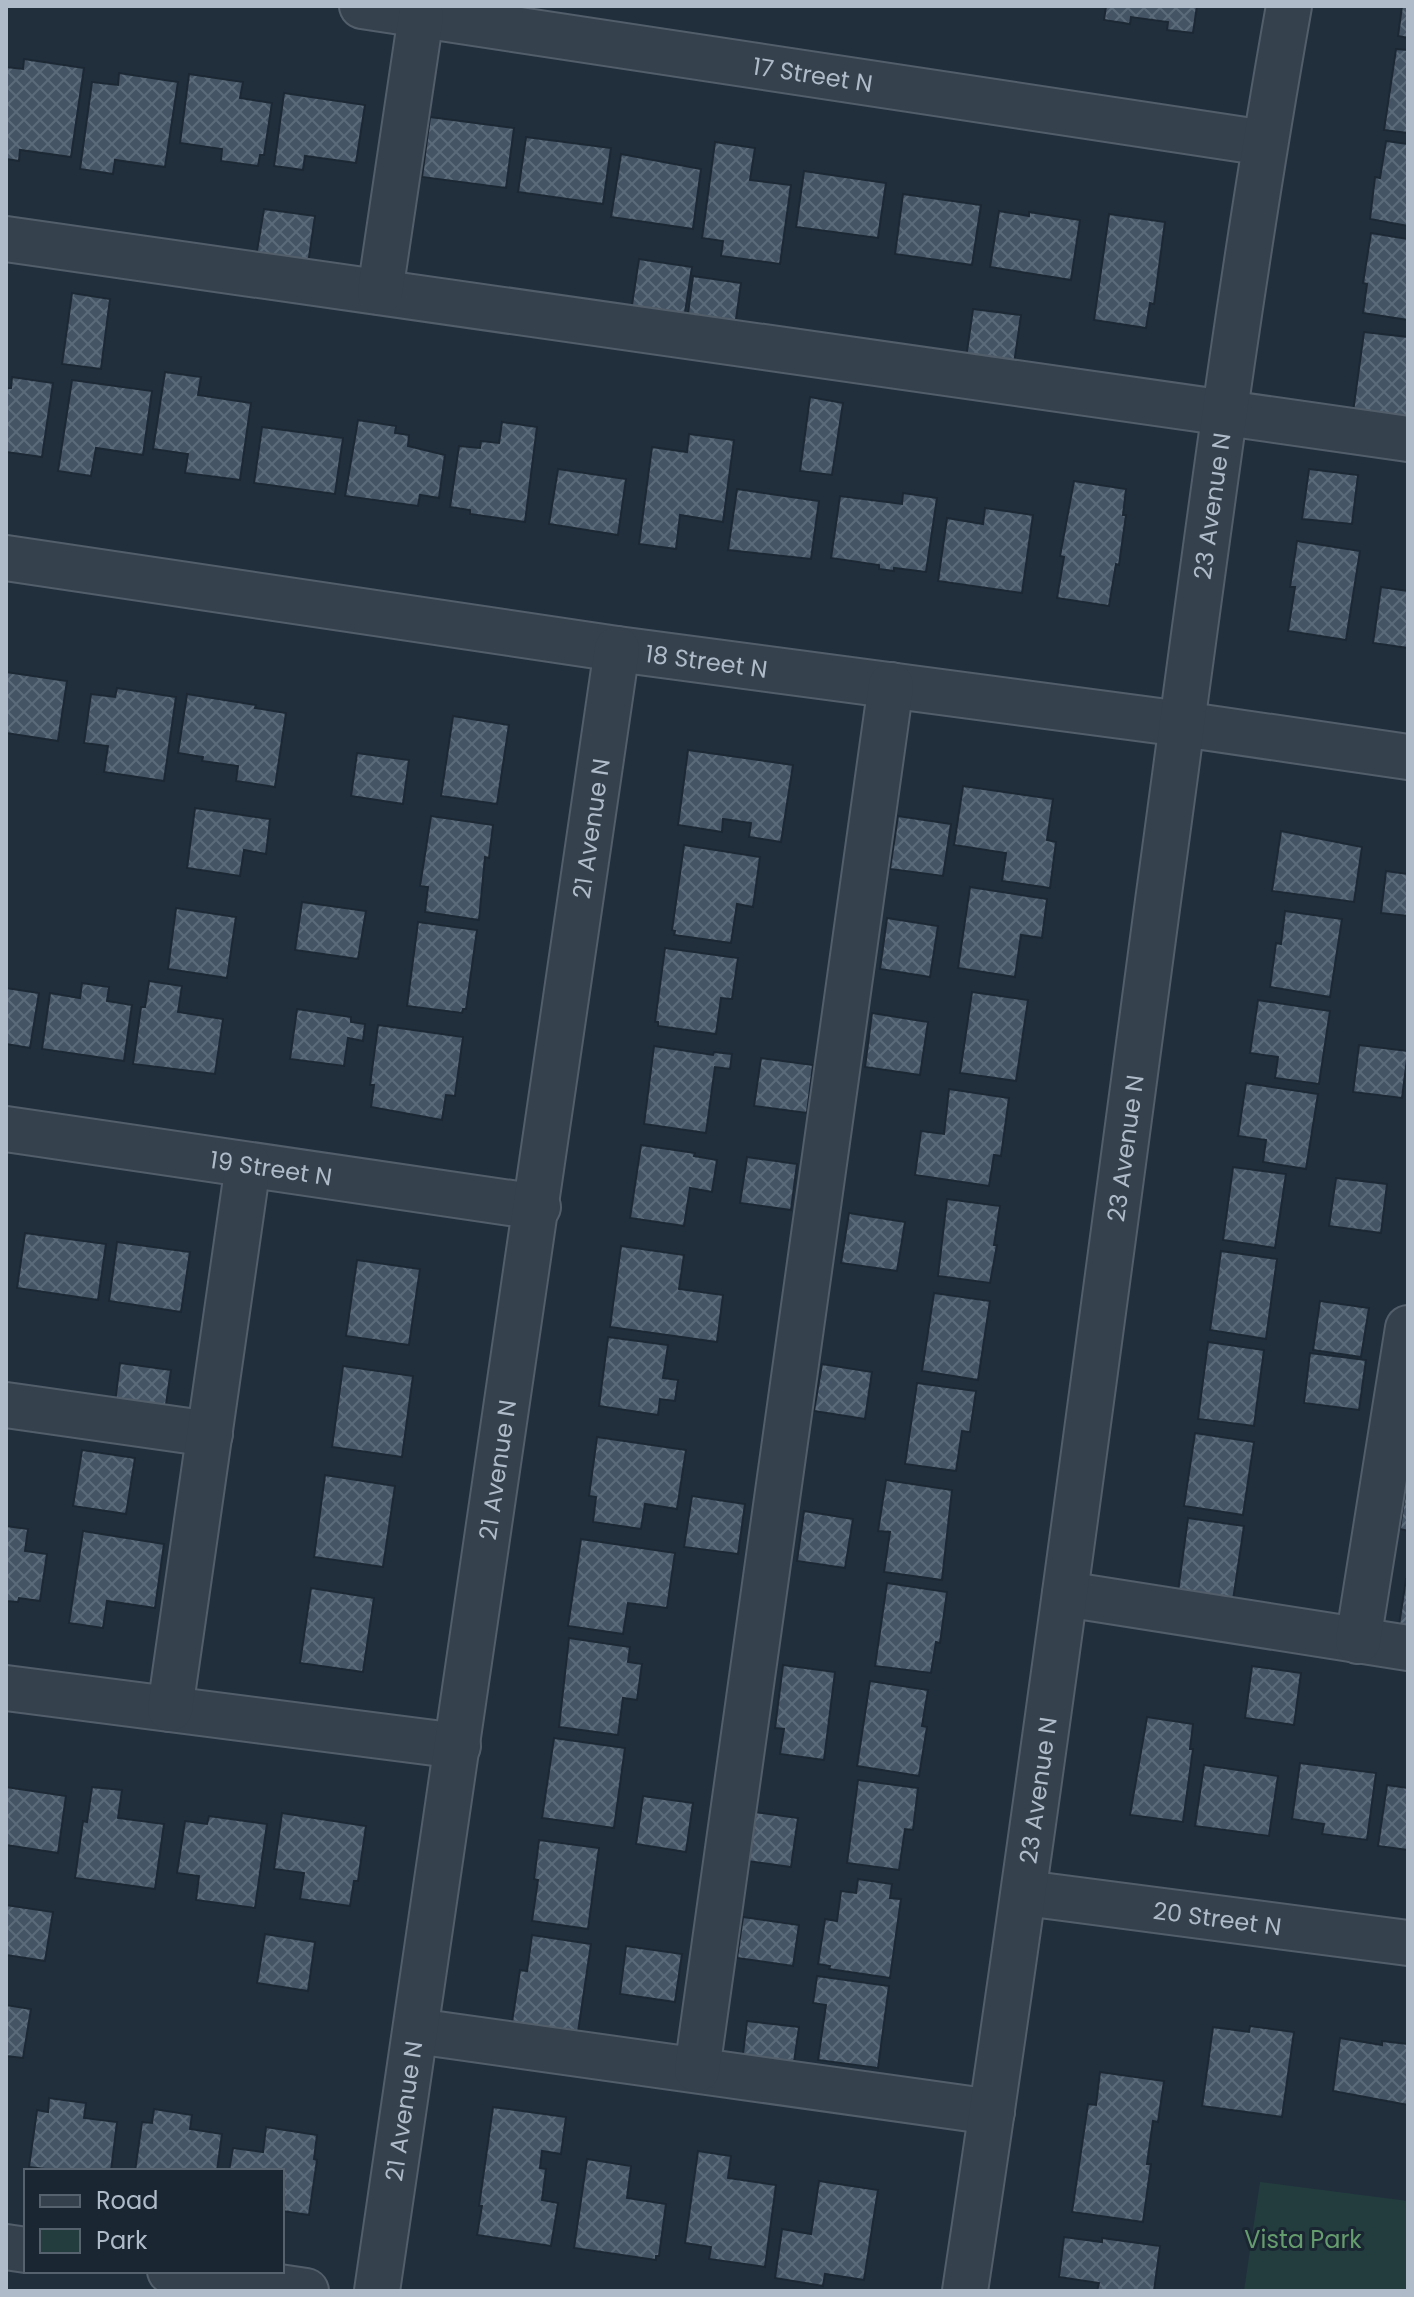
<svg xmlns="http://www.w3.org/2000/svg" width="1414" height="2297" viewBox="0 0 1414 2297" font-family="Poppins,sans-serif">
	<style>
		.green { fill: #233d3e }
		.building { fill: url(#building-cross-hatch); stroke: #1c2834; stroke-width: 2 }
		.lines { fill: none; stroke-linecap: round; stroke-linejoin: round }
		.minor-casing { stroke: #535e6b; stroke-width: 48 }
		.minor { stroke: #35414d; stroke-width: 44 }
		.labels { text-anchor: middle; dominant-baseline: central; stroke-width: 6; stroke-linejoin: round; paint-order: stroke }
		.street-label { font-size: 24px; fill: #b0bbc9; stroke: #1a2632 }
		.park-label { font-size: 24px; fill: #659c6d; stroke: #1a2632 }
	</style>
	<defs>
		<pattern id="building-cross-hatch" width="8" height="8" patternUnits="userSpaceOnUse" patternTransform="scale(2)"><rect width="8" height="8" fill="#445464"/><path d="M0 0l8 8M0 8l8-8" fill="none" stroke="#5c6b79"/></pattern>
	</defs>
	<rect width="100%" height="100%" fill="#212f3d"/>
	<path class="green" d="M1260 2182 1408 2201V2291H1244Z"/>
	<g class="building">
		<path d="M1106 6H1197L1193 33 1167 30 1168 22 1131 17 1130 24 1104 20Z"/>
		<path d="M1402 6H1408V38L1398 36Z"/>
		<path d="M1396 49 1408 50V133L1384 130Z"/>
		<path d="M24 59 84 68 71 157 20 150 19 161 6 159V67L23 69Z"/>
		<path d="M119 73 178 82 165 167 115 160 113 174 80 169 92 82 118 85Z"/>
		<path d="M189 74 243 82 240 98 272 103 264 155H260L258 166 221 161 222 149 180 143Z"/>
		<path d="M284 93 365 105 356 163 305 156 303 170 274 166Z"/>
		<path d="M430 117 514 128 506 188 422 177Z"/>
		<path d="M526 137 611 148 603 204 518 192Z"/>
		<path d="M1386 141 1408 144V226L1370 219 1375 177 1380 178Z"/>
		<path d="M715 142 755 148 750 180 791 185 780 264 721 256 723 241 702 238Z"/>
		<path d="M621 154 701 169 693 229 611 217Z"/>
		<path d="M804 171 886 183 878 238 796 227Z"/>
		<path d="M903 194 981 205 972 265 895 254Z"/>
		<path d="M264 209 315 216 307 271 255 263Z"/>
		<path d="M999 211 1029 216V212L1080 220 1071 280 990 267Z"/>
		<path d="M1109 214 1165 222 1154 304 1150 303 1146 328 1094 320Z"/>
		<path d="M1371 233 1408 239V320L1363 313 1367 284 1363 283Z"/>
		<path d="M639 259 692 267 684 319 631 311Z"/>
		<path d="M693 276 741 283 735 327 687 321Z"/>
		<path d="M72 293 110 299 101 369 62 364Z"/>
		<path d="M973 309 1021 315 1014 364 966 358Z"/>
		<path d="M1364 332 1408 337V420L1353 412Z"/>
		<path d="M165 372 201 377 198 395 251 403 240 480 185 473 188 454 153 449Z"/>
		<path d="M12 377 53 383 42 457 6 452V388H11Z"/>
		<path d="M72 380 152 391 143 455 96 448 91 476 58 471Z"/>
		<path d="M810 397 843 403 832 475 800 471Z"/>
		<path d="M358 420 396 426 395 433 409 435 408 446 445 455 439 498 420 495 418 506 345 496Z"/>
		<path d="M502 422 537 427 525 522 470 514V510L450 507 459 446 480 448 481 441 499 443Z"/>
		<path d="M262 427 343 438 335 494 254 483Z"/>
		<path d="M689 434 734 440 723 522 680 515 676 549 639 544 652 447 687 452Z"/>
		<path d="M558 469 626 479 618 535 549 524Z"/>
		<path d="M1309 469 1358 475 1352 524 1302 519Z"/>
		<path d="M1074 481 1126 489 1123 515H1126L1119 565 1116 564 1109 606 1057 598 1064 557 1060 556Z"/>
		<path d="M737 489 819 501 811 559 728 550Z"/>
		<path d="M903 493 937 498 926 572 894 568V571L879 569V565L831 558 840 496 902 504Z"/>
		<path d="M985 508 1033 515 1022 593 938 581 947 518 983 524Z"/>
		<path d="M1297 541 1360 551 1346 640 1288 631 1295 587H1290Z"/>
		<path d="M1381 587 1408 591V648L1373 643Z"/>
		<path d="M6 672 67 681 58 741 6 733Z"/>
		<path d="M117 688 176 697 164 781 104 772 108 746 84 743 91 694 115 697Z"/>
		<path d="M187 694 256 705 255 708 286 713 275 787 236 781 238 766 202 761 203 757 178 753Z"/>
		<path d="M453 716 509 725 497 804 441 796Z"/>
		<path d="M688 750 793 765 781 842 749 837 751 823 723 819 722 832 678 825Z"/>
		<path d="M357 753 409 760 403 804 351 796Z"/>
		<path d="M963 786 1053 799 1047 840 1056 842 1050 888 1002 881 1006 853 954 845Z"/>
		<path d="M195 808 270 819 266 854 244 850 240 876 187 868Z"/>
		<path d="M431 816 493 825 489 858 485 857 479 920 425 912 428 887 420 886Z"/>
		<path d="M898 816 951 824 943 876 890 869Z"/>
		<path d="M1281 831 1362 847 1354 902 1272 891Z"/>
		<path d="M684 845 760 857 753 907 737 904 731 943 674 935 675 931 672 930Z"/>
		<path d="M1386 871 1408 874V916L1381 913Z"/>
		<path d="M970 887 1047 899 1042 938 1021 935 1015 977 958 968Z"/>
		<path d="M302 902 366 911 358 959 295 950Z"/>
		<path d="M176 908 236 917 227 978 168 969Z"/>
		<path d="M1285 911 1342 919 1330 997 1270 987 1276 943 1281 944Z"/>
		<path d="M887 918 938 926 930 977 880 969Z"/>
		<path d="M418 922 477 930 466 1009H463L462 1013 407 1006Z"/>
		<path d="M665 948 738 958 732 999 721 998 716 1034 658 1026V1022H655Z"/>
		<path d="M149 981 182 986 178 1012 223 1019 215 1074 133 1064 141 1007H145Z"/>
		<path d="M82 983 109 987 107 1001 132 1005 124 1061 42 1049 50 993 80 998Z"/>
		<path d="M6 988 39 993 30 1048 6 1044Z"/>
		<path d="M972 992 1028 1000 1016 1081 960 1073Z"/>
		<path d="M1258 1000 1330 1011 1319 1084 1275 1078 1278 1057 1250 1053Z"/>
		<path d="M297 1009 351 1017V1022L365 1024 363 1041 348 1038 344 1066 290 1059Z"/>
		<path d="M872 1013 928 1022 920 1075 865 1067Z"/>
		<path d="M378 1025 463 1037 455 1096 446 1095 442 1120 371 1107 374 1085H370Z"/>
		<path d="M1359 1045 1408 1051 1402 1098 1353 1092Z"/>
		<path d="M654 1046 713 1055 714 1052 732 1054 730 1069 715 1067 706 1133 644 1124Z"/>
		<path d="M761 1058 813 1065 807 1113 754 1106Z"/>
		<path d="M1246 1083 1318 1094 1306 1169 1263 1162 1266 1140 1238 1136Z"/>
		<path d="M949 1089 1009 1098 1001 1156 994 1155 989 1186 915 1175 921 1131 944 1134Z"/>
		<path d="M641 1145 695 1153 694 1156 717 1160 712 1192 690 1188 684 1226 630 1218Z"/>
		<path d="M747 1157 797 1164 791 1210 740 1203Z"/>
		<path d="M1233 1167 1286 1174 1275 1248 1223 1240Z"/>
		<path d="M1336 1178 1387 1184 1381 1233 1329 1226Z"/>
		<path d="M947 1199 1000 1206 994 1245H997L990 1283 938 1276Z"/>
		<path d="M849 1213 905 1222 897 1271 841 1263Z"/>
		<path d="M25 1233 106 1244 98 1300 17 1288Z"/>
		<path d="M117 1242 190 1252 181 1312 109 1301Z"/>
		<path d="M621 1246 684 1255 679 1289 723 1295 717 1342 610 1327Z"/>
		<path d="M1221 1251 1277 1259 1266 1339 1210 1330Z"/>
		<path d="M357 1260 420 1269 409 1345 346 1336Z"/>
		<path d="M934 1293 990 1301 978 1380 922 1371Z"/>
		<path d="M1320 1301 1369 1308 1361 1357 1313 1350Z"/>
		<path d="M608 1337 668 1345 663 1378 678 1380 675 1401 660 1399 658 1415 599 1406Z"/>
		<path d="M1208 1342 1264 1350 1254 1426 1198 1419Z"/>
		<path d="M1310 1353 1366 1360 1359 1410 1304 1403Z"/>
		<path d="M120 1363 171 1370 164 1418 114 1411Z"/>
		<path d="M822 1364 872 1372 865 1419 814 1411Z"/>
		<path d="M343 1366 413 1376 402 1457 332 1447Z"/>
		<path d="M917 1383 976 1391 970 1432 962 1431 956 1471 905 1464Z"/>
		<path d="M1195 1433 1254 1442 1243 1515 1184 1506Z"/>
		<path d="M597 1437 686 1450 677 1509 645 1504 641 1529 593 1522 596 1497 589 1496Z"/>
		<path d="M82 1450 135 1458 126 1514 73 1506Z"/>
		<path d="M325 1475 395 1486 383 1567 314 1557Z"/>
		<path d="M886 1480 952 1490 942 1580 884 1572 890 1532 878 1531Z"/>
		<path d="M1406 1487 1408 1488V1531L1400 1529Z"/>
		<path d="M692 1496 745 1504 738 1554 684 1547Z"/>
		<path d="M804 1511 853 1519 845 1568 797 1561Z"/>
		<path d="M1188 1518 1244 1526 1232 1607 1177 1599Z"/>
		<path d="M6 1526 28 1529 25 1551 47 1554 40 1601 19 1598 18 1602 6 1601Z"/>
		<path d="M83 1531 164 1544 155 1608 107 1601 103 1628 69 1623Z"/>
		<path d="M581 1539 675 1553 667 1608 628 1603 623 1634 568 1626Z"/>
		<path d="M1406 1579H1408V1634L1398 1632Z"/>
		<path d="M887 1583 947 1592 940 1643 936 1642 931 1673 875 1666Z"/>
		<path d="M311 1588 374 1598 363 1672 300 1663Z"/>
		<path d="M569 1638 630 1647 628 1662 642 1664 637 1700 623 1698 618 1735 559 1727Z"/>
		<path d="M783 1665 835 1672 824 1760 780 1754 784 1729 775 1728Z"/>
		<path d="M1252 1666 1301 1673 1294 1725 1245 1718Z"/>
		<path d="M870 1681 928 1690 922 1726 927 1727 919 1776 857 1766Z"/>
		<path d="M1147 1717 1193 1724 1190 1749H1193L1183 1822 1130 1815Z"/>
		<path d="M554 1738 625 1748 614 1828 542 1818Z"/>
		<path d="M1300 1763 1376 1773 1367 1840 1322 1834 1324 1824 1292 1819Z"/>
		<path d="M1204 1765 1278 1776 1269 1836 1195 1826Z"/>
		<path d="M858 1780 918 1788 913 1830 905 1829 899 1870 847 1863Z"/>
		<path d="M1387 1785 1408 1788V1850L1378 1846Z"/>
		<path d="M6 1787 66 1796 58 1853 6 1845Z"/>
		<path d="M92 1787 122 1790 118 1818 164 1824 155 1889 75 1878 83 1821 87 1822Z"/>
		<path d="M643 1796 693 1803 686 1852 636 1844Z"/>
		<path d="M754 1812 798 1818 791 1867 747 1861Z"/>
		<path d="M282 1813 366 1826 358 1881H354L350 1906 300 1899 304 1873 274 1869Z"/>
		<path d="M209 1816 267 1824 255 1908 196 1900 199 1876 177 1873 185 1821 207 1824Z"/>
		<path d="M539 1840 599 1848 588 1929 532 1921 538 1880 534 1879Z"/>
		<path d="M858 1879 892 1884 890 1898 901 1899 890 1978 829 1969 830 1966 818 1964 825 1919 837 1921 841 1891 856 1893Z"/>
		<path d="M6 1905 53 1912 45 1961 6 1955Z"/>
		<path d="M743 1917 799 1925 793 1966 737 1958Z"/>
		<path d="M265 1934 315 1942 308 1991 257 1983Z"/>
		<path d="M532 1935 591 1944 578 2032 512 2022 520 1970 527 1971Z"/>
		<path d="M626 1946 682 1954 675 2002 620 1994Z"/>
		<path d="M817 1976 889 1986 878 2068 818 2060 826 2005 813 2003Z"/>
		<path d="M6 2005 31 2009 23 2058 6 2056Z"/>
		<path d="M747 2021 799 2027 793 2069 742 2062Z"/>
		<path d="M1250 2026 1294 2032 1282 2117 1202 2106 1213 2027 1249 2032Z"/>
		<path d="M1340 2038 1382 2045V2041L1408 2044V2105L1333 2091Z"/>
		<path d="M1100 2072 1164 2081 1158 2122 1153 2121 1147 2164H1151L1143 2222 1072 2212 1088 2104 1096 2105Z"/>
		<path d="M49 2098 86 2103 84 2118 117 2122 111 2171H61L29 2167 37 2110 48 2112Z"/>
		<path d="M493 2107 566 2117 561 2154 542 2151 540 2168 546 2169 542 2200 558 2203 551 2246 477 2235 482 2206H479Z"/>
		<path d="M154 2109 192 2115 190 2129 222 2134 217 2171H135L142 2122 152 2123Z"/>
		<path d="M266 2127 317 2135 314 2159 317 2160 309 2215 282 2211V2171H229L233 2148 263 2152Z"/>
		<path d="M698 2151 731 2156 728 2178 776 2185 765 2267 709 2259 711 2247 685 2243Z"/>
		<path d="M587 2159 631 2166 627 2198 666 2204 659 2256H656V2260L574 2248Z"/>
		<path d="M819 2181 878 2190 864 2280 825 2274 823 2286 775 2278 782 2229 811 2234Z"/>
		<path d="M1064 2237 1102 2242V2238L1160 2246 1154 2291H1097L1099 2283 1059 2277Z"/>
	</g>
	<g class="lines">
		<g class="minor-casing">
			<g id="minor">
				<path id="s1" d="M362 6 1265 143"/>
				<path d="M6 239 1408 439"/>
				<path d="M380 292 421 16"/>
				<path id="s2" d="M6 558 617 649 1182 724 1408 757"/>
				<path id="s3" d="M6 1129 538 1207"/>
				<path d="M6 1405 210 1434"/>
				<path d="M1065 1594 1408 1648"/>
				<path d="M1358 1641 1408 1328"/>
				<path d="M6 1688 458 1746"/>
				<path d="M170 1709 248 1165"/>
				<path id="s4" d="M1025 1893 1408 1943"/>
				<path d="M416 2031 992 2112"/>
				<path d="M697 2070 891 685"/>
				<path d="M6 2247 26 2250"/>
				<path d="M170 2271 306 2291"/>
				<path id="s5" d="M377 2291 617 649"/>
				<path id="s6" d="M965 2291C1035 1828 1096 1365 1158 901 1199 602 1236 303 1289 6"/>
			</g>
		</g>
		<use href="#minor" class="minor"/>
	</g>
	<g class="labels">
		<g class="street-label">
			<text stroke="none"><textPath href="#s1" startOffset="456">17 Street N</textPath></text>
			<text stroke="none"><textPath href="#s6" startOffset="1802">23 Avenue N</textPath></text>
			<text stroke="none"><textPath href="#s2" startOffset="708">18 Street N</textPath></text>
			<text stroke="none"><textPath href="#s5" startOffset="1478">21 Avenue N</textPath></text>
			<text stroke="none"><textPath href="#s6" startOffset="1154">23 Avenue N</textPath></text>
			<text stroke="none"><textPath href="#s3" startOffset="268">19 Street N</textPath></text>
			<text stroke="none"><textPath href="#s5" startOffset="830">21 Avenue N</textPath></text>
			<text stroke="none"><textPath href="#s6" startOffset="506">23 Avenue N</textPath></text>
			<text stroke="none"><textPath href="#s4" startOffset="194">20 Street N</textPath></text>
			<text stroke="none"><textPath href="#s5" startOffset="182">21 Avenue N</textPath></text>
		</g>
		<g class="park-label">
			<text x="1303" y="2239">Vista Park</text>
		</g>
	</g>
	<rect width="1414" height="2297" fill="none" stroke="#b0bbc9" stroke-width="16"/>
	<rect x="24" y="2169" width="260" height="104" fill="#1a2632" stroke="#56626e" stroke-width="2"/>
	<rect x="40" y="2195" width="40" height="12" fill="#35414d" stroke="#56626e" stroke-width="2"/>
	<text x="96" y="2209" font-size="24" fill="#b0bbc9">Road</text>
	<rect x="40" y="2229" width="40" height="24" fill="#233d3e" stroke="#56626e" stroke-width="2"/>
	<text x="96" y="2249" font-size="24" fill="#b0bbc9">Park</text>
</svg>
